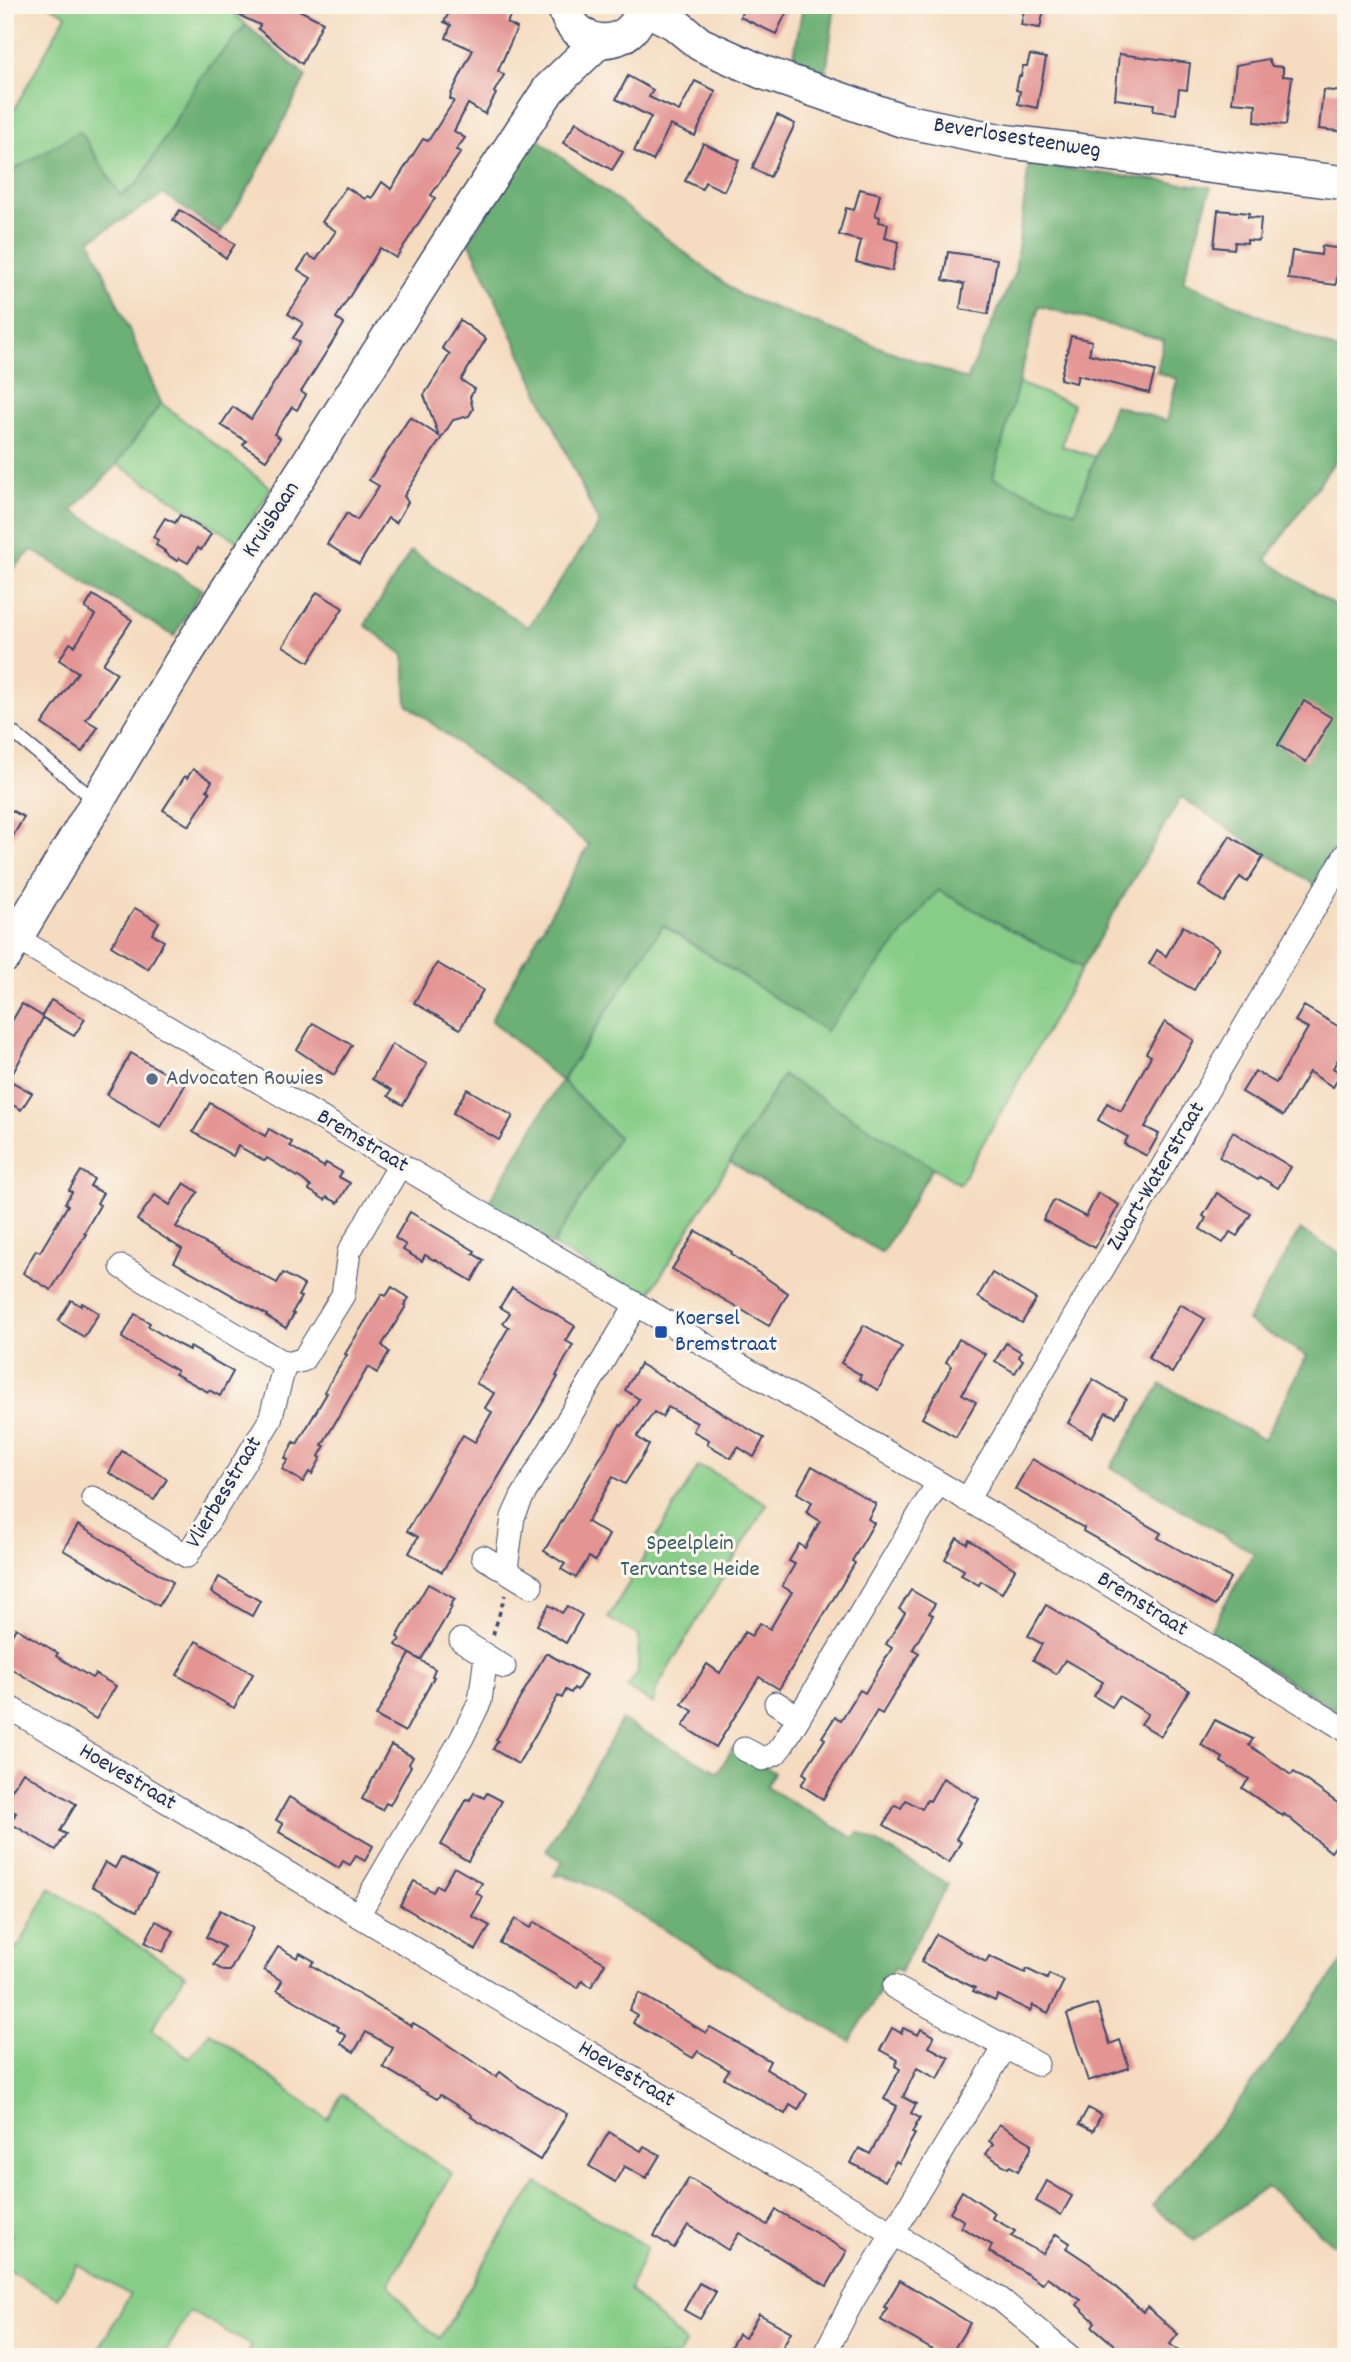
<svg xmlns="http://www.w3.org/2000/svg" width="1351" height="2362" viewBox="0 0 1351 2362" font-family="Dekko,sans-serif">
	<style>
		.green { fill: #87cd88; stroke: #517e73; stroke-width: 2 }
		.forest { fill: #6db074; stroke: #447069; stroke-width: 2; fill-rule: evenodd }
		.building { fill: #e39493 }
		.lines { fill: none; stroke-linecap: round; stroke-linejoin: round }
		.lane-casing { stroke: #3c496d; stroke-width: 15 }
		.street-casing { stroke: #3c496d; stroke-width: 25 }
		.secondary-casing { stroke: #3c496d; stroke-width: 36 }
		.path { stroke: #3c496d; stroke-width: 3.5; stroke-dasharray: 5 5; stroke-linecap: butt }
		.lane { stroke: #fff; stroke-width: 12 }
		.street { stroke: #fff; stroke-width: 23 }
		.secondary { stroke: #fff; stroke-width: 33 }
		.service-dot { fill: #5c6f8a; stroke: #fbf7ec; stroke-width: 2.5 }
		.transit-dot { fill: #1a4fb4; stroke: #fbf7ec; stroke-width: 2.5 }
		.labels { text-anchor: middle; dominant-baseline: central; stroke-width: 6; stroke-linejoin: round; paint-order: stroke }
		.street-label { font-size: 23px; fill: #1b2f5e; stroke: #fbf7ec }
		.service-label { font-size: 23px; fill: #4e5e75; stroke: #fbf7ec; text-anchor: start }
		.transit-label { font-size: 23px; fill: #164399; stroke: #fbf7ec; text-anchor: start }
		.park-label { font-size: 23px; fill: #3b5e6b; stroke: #fbf7ec }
	</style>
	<rect width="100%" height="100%" fill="#fbf7ec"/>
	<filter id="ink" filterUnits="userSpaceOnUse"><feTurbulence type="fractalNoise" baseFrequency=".0143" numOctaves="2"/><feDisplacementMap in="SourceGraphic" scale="14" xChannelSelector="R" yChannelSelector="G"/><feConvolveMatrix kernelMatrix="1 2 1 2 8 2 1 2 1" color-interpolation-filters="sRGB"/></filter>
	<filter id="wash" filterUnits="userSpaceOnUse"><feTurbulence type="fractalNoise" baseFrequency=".00686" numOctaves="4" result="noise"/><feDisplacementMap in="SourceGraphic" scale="28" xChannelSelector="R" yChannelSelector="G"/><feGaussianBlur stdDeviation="1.57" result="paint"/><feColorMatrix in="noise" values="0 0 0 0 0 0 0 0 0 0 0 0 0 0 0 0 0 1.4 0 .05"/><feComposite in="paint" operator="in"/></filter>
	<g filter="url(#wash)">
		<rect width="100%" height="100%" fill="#f5dcc0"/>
		<g class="green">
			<path d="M48 5H225L246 25 200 78 139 182 121 196 5 175V126L66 15Z"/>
			<path d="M1018 383 1073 404 1062 446 1095 457 1075 513 992 478Z"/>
			<path d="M161 403 271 488 239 542 116 463Z"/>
			<path d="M938 890 1082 968 960 1184 783 1075 646 1300 553 1245 618 1137 562 1081 663 925 826 1030Z"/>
			<path d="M698 1467 709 1470 767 1504 656 1689 654 1704 627 1688 638 1672 639 1636 608 1618Z"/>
			<path d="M50 1888 185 1975 152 2029 189 2058 210 2032 327 2119 342 2094 452 2174 389 2284 420 2324 440 2338 495 2245 537 2183 647 2247 629 2290 686 2343 678 2357H246L252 2346 190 2311 163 2357H94L130 2295 77 2264 58 2298 5 2268V2246L12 2234 5 2230V1940L18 1948Z"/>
		</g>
		<g class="forest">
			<path d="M803 5H835L825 82 792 66Z"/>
			<path d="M246 25 306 76 254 179 220 233 164 194 90 240 161 403 114 468 72 510 202 589 174 636 32 550 5 577V175L80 131 121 196 139 182 200 78Z"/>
			<path d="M536 138 740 295 967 380 1015 272 1029 164 1211 187 1183 281 1346 354V445L1266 560 1346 613V824L1315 885 1181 797 1082 968 938 890 826 1031 663 925 562 1080 618 1137 553 1245 487 1205 561 1081 491 1020 589 845 407 704 404 655 365 625 411 551 528 627 599 524 469 241ZM1039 306 1164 340 1157 372 1177 379 1167 421 1114 405 1075 512 993 478Z"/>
			<path d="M783 1075 933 1167 882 1253 730 1162Z"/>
			<path d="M1300 1230 1346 1257V1716L1209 1632 1254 1553 1111 1467 1161 1384 1264 1440 1307 1356 1247 1321Z"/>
			<path d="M621 1720 718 1772 733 1748 739 1751 774 1772 766 1787 854 1838 859 1832 948 1884 900 1971 894 1968 850 2041 588 1884 563 1875 554 1876 563 1861 546 1851 612 1738Z"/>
			<path d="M1346 1957V2240L1333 2244 1267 2187 1194 2240 1152 2206 1237 2104Z"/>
		</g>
		<g id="blocks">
			<g class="building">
				<path d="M217 5H289L323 22 302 64 258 29 260 25Z"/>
				<path d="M453 5H504L513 9 507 23 517 28 498 71 504 75 494 92 496 94 485 114 468 104 454 131 465 138 456 150 461 152 431 195 435 198 396 258 380 248 336 318 344 324 301 392 306 395 297 410 292 407 274 434 280 438 266 460 243 445 246 441 221 425 233 407 251 419 300 342 293 338 303 323 288 314 311 278 298 270 308 255 316 260 336 231 322 222 346 187 365 199 368 196 372 198 382 182 391 189 423 139 428 141 454 101 450 99 451 94 473 50 446 38 451 25 444 22Z"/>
				<path d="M745 5H790L776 34 740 17Z"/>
				<path d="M1025 5H1045L1040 28 1021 25Z"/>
				<path d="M1119 54 1190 63 1187 90 1179 89 1176 114 1153 111 1154 104 1115 99Z"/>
				<path d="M1030 55 1046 58 1037 108 1018 104 1020 91 1016 90 1019 76H1021L1023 66H1027Z"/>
				<path d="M1268 59 1272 66 1283 67V76L1292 77 1286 125 1255 122 1256 104 1232 102 1236 65Z"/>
				<path d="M628 76 653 90 649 97 679 111 695 81 716 91 695 136 670 125 653 161 634 151 651 117 616 99Z"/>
				<path d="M1323 90 1346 92V132L1319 129Z"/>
				<path d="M777 115 795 124 770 177 752 168Z"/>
				<path d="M576 122 623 152 612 170 563 143Z"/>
				<path d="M703 143 739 160 724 191 705 182 702 189 685 181Z"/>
				<path d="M860 189 880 194 875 215 880 217 879 222 888 224 885 238 899 242 892 271 856 262 861 241 839 235 846 208 854 210Z"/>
				<path d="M180 210 235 244 226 258 173 220Z"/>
				<path d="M1218 210 1249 213 1248 217 1261 218 1259 241 1247 240V243L1235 242 1234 249 1214 247Z"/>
				<path d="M1322 246 1341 249 1336 285 1288 279 1292 251 1321 255Z"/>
				<path d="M948 252 997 259 988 314 960 309 964 284 943 280Z"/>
				<path d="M460 320 486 339 461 380 475 389 470 397 473 409 469 416 453 420 404 496 408 502 396 523 388 518 359 564 327 544 347 513 357 520 379 486 369 480 410 417 439 436 424 395 450 354 442 348Z"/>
				<path d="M1071 336 1092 341 1089 354 1155 371 1149 393 1078 375 1076 383 1060 379Z"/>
				<path d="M180 515 211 534 201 550 198 548 188 563 179 558 177 561 164 552 165 551 156 545 158 540 153 537 165 518 175 523Z"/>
				<path d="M317 592 343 608 309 662 283 646Z"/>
				<path d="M93 595 132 620 103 664 117 673 86 720 98 727 82 752 42 724 78 672 59 660 70 643 75 646 95 615 85 608Z"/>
				<path d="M1304 701 1332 718 1306 762 1278 745Z"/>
				<path d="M193 769 212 781 207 790 210 792 189 826 163 810 185 776 187 778Z"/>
				<path d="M5 807 24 817 5 850Z"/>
				<path d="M1230 836 1263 857 1247 882 1240 877 1224 902 1199 886Z"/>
				<path d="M135 908 159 922 152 934 164 941 148 969 111 946Z"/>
				<path d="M1183 926 1219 948 1194 990 1149 964 1157 950 1166 956Z"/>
				<path d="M437 963 483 990 460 1029 414 1003Z"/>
				<path d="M51 1000 85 1019 74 1036 43 1018 9 1080 32 1093 21 1110 5 1100V1033L22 1004 42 1016Z"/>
				<path d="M1304 1006 1346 1031V1046L1333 1068 1341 1074 1333 1087 1309 1072 1283 1116 1242 1092 1255 1071 1276 1083 1308 1028 1295 1021Z"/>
				<path d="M1165 1022 1194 1040 1145 1127 1159 1134 1147 1156 1124 1144 1128 1137 1098 1120 1107 1103 1121 1111 1151 1056 1146 1053Z"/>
				<path d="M313 1023 352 1045 334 1075 297 1050Z"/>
				<path d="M392 1044 427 1064 403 1105 388 1096 392 1090 372 1079Z"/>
				<path d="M131 1053 185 1085 161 1127 107 1095Z"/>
				<path d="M467 1089 513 1116 499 1140 453 1113Z"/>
				<path d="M210 1103 265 1136 269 1129 292 1142 290 1146 324 1167 326 1163 342 1172 339 1177 350 1183 338 1203 327 1197 325 1200 309 1190 311 1187 303 1180 267 1158 265 1161 238 1146 233 1156 193 1132Z"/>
				<path d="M1233 1132 1291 1167 1278 1188 1260 1177 1258 1180 1219 1157Z"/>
				<path d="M81 1171 94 1179 90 1186 103 1193 97 1203 100 1205 84 1233 86 1234 51 1290 23 1273 36 1250 40 1252 68 1205 65 1203 72 1192 69 1190Z"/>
				<path d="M184 1183 198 1192 176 1227 277 1283 283 1273 304 1285 298 1296 301 1297 292 1313 294 1314 286 1328 266 1316 267 1315 174 1262 182 1249 137 1220 155 1195 170 1205Z"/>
				<path d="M1098 1193 1119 1205 1095 1248 1043 1220 1054 1200 1086 1217Z"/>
				<path d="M1217 1193 1251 1214 1237 1236 1230 1232 1223 1243 1200 1229 1206 1218 1203 1216Z"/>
				<path d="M410 1212 475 1251 473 1254 484 1260 472 1281 435 1259 434 1260 425 1255 422 1261 403 1250 406 1245 395 1238Z"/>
				<path d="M696 1231 732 1252 731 1254 788 1293 769 1326 672 1269Z"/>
				<path d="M992 1273 1036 1299 1022 1323 978 1297Z"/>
				<path d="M392 1287 409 1298 404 1305 406 1306 382 1345 389 1352 377 1373 368 1367 322 1445 325 1446 319 1456 321 1458 312 1474 309 1472 303 1482 282 1469 288 1460 285 1458 294 1442 297 1444 327 1393 324 1392 347 1355 345 1354 382 1294 386 1296Z"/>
				<path d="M512 1288 575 1326 566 1341 573 1345 556 1376 558 1377 442 1572 409 1553 418 1537 407 1531 463 1435 475 1442 492 1412 485 1408 494 1393 476 1383 509 1327 503 1323 510 1313 500 1307Z"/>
				<path d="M71 1300 81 1306 82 1303 99 1313 84 1337 58 1321Z"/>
				<path d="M1180 1304 1205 1319 1172 1373 1148 1358Z"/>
				<path d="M135 1314 150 1323 148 1326 177 1344 189 1350 190 1347 233 1372 220 1396 209 1390 208 1392 175 1374 177 1371 122 1338Z"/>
				<path d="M864 1325 902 1347 878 1390 859 1379 861 1375 841 1363Z"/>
				<path d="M959 1339 985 1354 962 1394 976 1402 956 1437 922 1418 952 1366 946 1362Z"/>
				<path d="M1006 1343 1021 1352 1019 1357 1023 1360 1015 1373 995 1361Z"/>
				<path d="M640 1364 764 1438 754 1457 738 1447 731 1458 707 1444 709 1440 693 1431 697 1423 668 1407 662 1417 654 1412 637 1437 649 1445 641 1459 625 1484 613 1477 587 1522 609 1535 595 1561 589 1557 576 1578 561 1569 565 1564 544 1551 620 1425 622 1426 639 1399 625 1390Z"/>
				<path d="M1093 1379 1126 1399 1116 1417 1106 1412 1092 1437 1068 1423Z"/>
				<path d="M122 1451 167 1479 154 1500 109 1473Z"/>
				<path d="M1032 1459 1161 1533 1158 1538 1230 1578 1215 1606 1083 1531 1084 1528 1015 1489Z"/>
				<path d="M812 1466 876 1504 868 1519 874 1523 852 1561 855 1563 779 1689 759 1677 716 1747 683 1726 693 1711 682 1704 707 1664 720 1673 745 1632 751 1636 760 1623 770 1629 792 1592 782 1586 795 1564 789 1561 799 1544 805 1548 820 1521 806 1512 812 1502 797 1493Z"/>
				<path d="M78 1525 173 1582 159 1606 63 1550Z"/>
				<path d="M957 1538 967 1544 969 1540 1015 1569 1002 1593 981 1581 979 1585 961 1575 964 1570 945 1559Z"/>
				<path d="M219 1577 260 1601 252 1616 211 1592Z"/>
				<path d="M428 1584 455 1599 450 1606 452 1607 421 1660 396 1645 400 1639 397 1637Z"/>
				<path d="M911 1590 935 1604 929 1613 933 1615 913 1649 919 1653 882 1714 877 1711 823 1799 801 1785 807 1776 803 1773 825 1739 822 1737 835 1717 841 1720 860 1690 865 1693 892 1648 886 1644 905 1613 899 1609Z"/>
				<path d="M549 1605 562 1613 567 1606 582 1615 566 1643 537 1625Z"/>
				<path d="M1046 1605 1189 1690 1161 1736 1141 1724 1148 1714 1119 1696 1112 1707 1094 1696 1103 1682 1065 1660 1056 1674 1033 1660 1042 1644 1028 1636Z"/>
				<path d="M16 1628 58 1653 56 1656 92 1678 95 1674 116 1686 96 1719 5 1665V1647Z"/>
				<path d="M196 1641 253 1674 234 1708 177 1675Z"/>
				<path d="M546 1653 586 1675 577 1690 574 1688 571 1693 566 1690 562 1698 558 1696 518 1764 493 1749 498 1741 496 1740Z"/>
				<path d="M410 1654 435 1669 432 1676 434 1677 405 1732 376 1716Z"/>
				<path d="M1215 1720 1253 1739 1249 1745 1291 1775 1294 1772 1346 1809V1832L1331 1852 1284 1814 1283 1816 1242 1788 1249 1779 1221 1762 1223 1758 1201 1745Z"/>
				<path d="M391 1745 413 1757 409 1764 411 1766 390 1805 386 1803 382 1810 362 1799Z"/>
				<path d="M23 1772 76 1804 60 1831 66 1834 56 1850 10 1823 16 1813 5 1807V1801Z"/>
				<path d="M943 1778 979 1799 956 1839 961 1842 949 1863 884 1825 895 1805 901 1808 906 1800 922 1809 927 1800 930 1801Z"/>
				<path d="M474 1793 484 1798 487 1793 502 1801 468 1861 441 1845 467 1799 470 1800Z"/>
				<path d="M289 1797 373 1846 365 1861 356 1856 350 1865 343 1861 339 1868 279 1832 283 1824 276 1820Z"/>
				<path d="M121 1857 156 1876 137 1911 92 1886 105 1862 115 1868Z"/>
				<path d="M454 1867 482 1883 476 1893 483 1897 472 1916 490 1926 476 1950 400 1905 414 1881 433 1892 437 1885 442 1888Z"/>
				<path d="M220 1910 253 1928 230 1971H224L214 1965 224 1947 206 1937Z"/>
				<path d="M515 1919 530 1928 534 1922 605 1963 591 1987 582 1981 578 1988 500 1943Z"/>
				<path d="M156 1921 174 1931 163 1952 145 1942Z"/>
				<path d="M936 1934 986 1962 989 1956 1025 1973 1027 1969 1047 1979 1049 1974 1064 1981 1048 2013 1033 2005 1030 2011 998 1995 995 2001 973 1991 975 1988 921 1962Z"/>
				<path d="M278 1947 297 1958 300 1953 314 1961 311 1965 368 2000 412 2026 413 2023 427 2031 496 2077 500 2072 520 2087 567 2114 540 2160 471 2117 472 2115 440 2095 437 2099 383 2067 393 2048 366 2032 354 2052 341 2044 346 2036 337 2030 339 2027 277 1990 282 1981 264 1970Z"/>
				<path d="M639 1993 706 2033 710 2027 770 2061 766 2069 807 2094 798 2110 790 2105 785 2114 724 2078 729 2070 698 2051 693 2058 633 2023 637 2015 629 2010Z"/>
				<path d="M1097 2004 1110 2044 1120 2040 1129 2068 1088 2081 1067 2014Z"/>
				<path d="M892 2028 901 2033 903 2028 918 2035 921 2029 934 2036 929 2047 949 2058 938 2079 917 2068 903 2097 916 2104 911 2113 920 2118 912 2133 915 2134 899 2163 896 2161 885 2181 851 2163 859 2148 870 2154 897 2106 884 2099 900 2069 895 2066 898 2060 880 2050Z"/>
				<path d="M1088 2108 1101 2115 1093 2131 1079 2124Z"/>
				<path d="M999 2124 1031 2143V2149L1018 2171 1010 2166 1008 2168 986 2154 993 2144 989 2141Z"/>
				<path d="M609 2132 641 2151 644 2146 660 2155 646 2178 624 2166 615 2182 589 2166Z"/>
				<path d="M689 2178 767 2225 776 2210 847 2251 827 2286 739 2233 728 2250 688 2225 674 2248 654 2236Z"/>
				<path d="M1047 2181 1072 2196 1061 2215 1036 2201Z"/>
				<path d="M962 2191 995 2213 992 2218 1015 2231 1011 2236 1043 2254 1056 2234 1070 2243 1066 2248 1090 2264 1143 2312 1147 2307 1178 2334 1170 2344 1185 2357H1128L1092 2326 1095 2322 1077 2305 1081 2300 1047 2277 1042 2284 1009 2262 989 2252 992 2245 961 2227 964 2221 950 2212Z"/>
				<path d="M900 2280 970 2323 949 2357H945L881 2320 887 2308 884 2307Z"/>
				<path d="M699 2283 716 2292 700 2319 684 2310Z"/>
				<path d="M759 2314 791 2332 777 2357H725L738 2334 745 2338Z"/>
			</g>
		</g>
	</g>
	<g filter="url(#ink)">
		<use href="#blocks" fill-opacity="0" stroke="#3c496d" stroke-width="2"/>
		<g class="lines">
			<g class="lane-casing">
				<path id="lane" d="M5 726 96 801"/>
			</g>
			<g class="street-casing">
				<g id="street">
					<path d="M16 938 1061 1555 1346 1730"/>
					<path d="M122 1267 285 1364"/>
					<path d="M93 1498 187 1556 270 1420 285 1364 303 1360 343 1295 349 1252 400 1165"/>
					<path d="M967 1500 1346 854"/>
					<path d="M483 1557 531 1586"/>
					<path d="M506 1569 513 1517 522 1497 636 1305"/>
					<path d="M461 1640 504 1667"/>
					<path d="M776 1703 799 1717"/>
					<path d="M5 1705 894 2234 1000 2299 1070 2357"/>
					<path d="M744 1749 763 1759 775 1754 783 1744 938 1483"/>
					<path d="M358 1915 462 1738 480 1701 486 1656"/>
					<path d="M894 1987 1037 2064"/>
					<path d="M823 2357 853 2300 1005 2047"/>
				</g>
			</g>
			<g class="secondary-casing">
				<g id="secondary">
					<path d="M564 5C573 52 636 53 642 5"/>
					<path d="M642 7 674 23 700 44 762 72 901 120 1002 141 1346 183"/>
					<path d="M5 956 181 662 466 215 549 89 599 41"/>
				</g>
			</g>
			<path class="path" d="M493 1635 505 1595"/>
			<use href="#lane" class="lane"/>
			<use href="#street" class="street"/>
			<use href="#secondary" class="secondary"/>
		</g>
	</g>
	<circle class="service-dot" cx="152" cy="1079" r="7"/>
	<rect class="transit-dot" x="654" y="1325" width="14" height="14" rx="3.5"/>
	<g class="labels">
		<g class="street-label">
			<text transform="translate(1017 139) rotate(9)">Beverlosesteenweg</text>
			<text transform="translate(272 520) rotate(-57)">Kruisbaan</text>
			<text transform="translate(362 1142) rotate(31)">Bremstraat</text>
			<text transform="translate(1157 1177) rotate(-59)">Zwart-Waterstraat</text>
			<text transform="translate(225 1493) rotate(-59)">Vlierbesstraat</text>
			<text transform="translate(1142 1605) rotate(32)">Bremstraat</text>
			<text transform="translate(127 1778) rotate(31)">Hoevestraat</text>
			<text transform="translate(626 2075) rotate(31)">Hoevestraat</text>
		</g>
		<g class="service-label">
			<text x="166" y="1079">Advocaten Rowies</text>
		</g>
		<g class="transit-label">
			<text x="675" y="1319">Koersel<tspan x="675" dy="26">Bremstraat</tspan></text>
		</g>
		<g class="park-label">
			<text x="690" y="1544">Speelplein<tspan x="690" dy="26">Tervantse Heide</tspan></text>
		</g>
	</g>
	<rect width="1351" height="2362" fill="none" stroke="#fbf7ec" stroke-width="28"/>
</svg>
